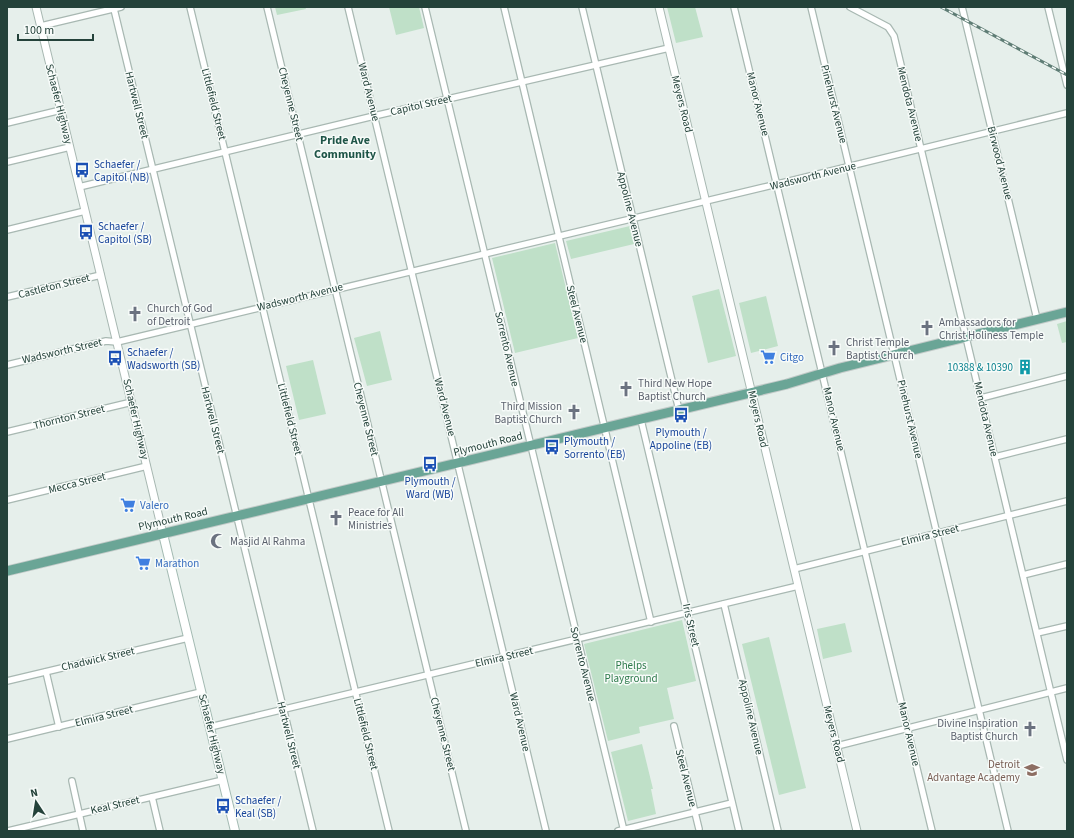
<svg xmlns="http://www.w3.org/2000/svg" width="1074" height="838" viewBox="0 0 1074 838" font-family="'Source Sans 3',sans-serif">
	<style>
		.green { fill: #bfe0c8 }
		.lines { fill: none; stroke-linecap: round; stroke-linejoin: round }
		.minor-casing { stroke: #a8b8b2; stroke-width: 8 }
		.tertiary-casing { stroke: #a8b8b2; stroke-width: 9 }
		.secondary-casing { stroke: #a4bbb3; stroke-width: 10 }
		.primary-casing { stroke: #c2cac8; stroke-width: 11 }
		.minor { stroke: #fff; stroke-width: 5.5 }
		.tertiary { stroke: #fff; stroke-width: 7 }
		.secondary { stroke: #fff; stroke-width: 8 }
		.primary { stroke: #6aa596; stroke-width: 9 }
		.rail-casing { stroke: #5f7d75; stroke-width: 3 }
		.rail { stroke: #f7fbf9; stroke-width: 1.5; stroke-dasharray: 4.5; stroke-linecap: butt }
		.labels { text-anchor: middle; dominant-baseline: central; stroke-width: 3; stroke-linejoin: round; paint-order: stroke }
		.street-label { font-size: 11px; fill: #24423a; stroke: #f7fbf9 }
		.transit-label { font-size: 11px; fill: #164399; stroke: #f7fbf9; text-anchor: start }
		.worship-label { font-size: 11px; fill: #5b616d; stroke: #f7fbf9; text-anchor: start }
		.shop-label { font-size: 11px; fill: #366cbe; stroke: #f7fbf9; text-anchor: start }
		.culture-label { font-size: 11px; fill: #0d838f; stroke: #f7fbf9; text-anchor: end }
		.park-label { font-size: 11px; fill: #2d7a4b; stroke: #f7fbf9 }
		.education-label { font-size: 11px; fill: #785e54; stroke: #f7fbf9; text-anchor: end }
		.neighbourhood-label { font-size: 12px; font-weight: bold; fill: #1f5548; stroke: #f7fbf9 }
	</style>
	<rect width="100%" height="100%" fill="#e6efeb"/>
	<g class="green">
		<path d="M275 7H305L306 9 277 15Z"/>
		<path d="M389 7H419L424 28 396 35Z"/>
		<path d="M667 7H695L703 37 676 43Z"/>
		<path d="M630 226 634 244 571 259 566 241Z"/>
		<path d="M555 243 578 338 515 353 492 258Z"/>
		<path d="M719 289 736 356 708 363 692 296Z"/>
		<path d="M766 296 778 346 751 353 739 303Z"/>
		<path d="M1067 321V342L1062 343 1057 324Z"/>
		<path d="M380 331 392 380 367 386 354 338Z"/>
		<path d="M313 360 326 414 299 420 286 366Z"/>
		<path d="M682 620 696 681 667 688 674 719 639 727 640 733 608 741 584 644Z"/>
		<path d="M845 623 852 652 823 659 817 629Z"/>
		<path d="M769 637 806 788 779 795 742 644Z"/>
		<path d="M642 744 653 789H651L656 814 628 821 611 752Z"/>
	</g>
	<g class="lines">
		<g class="minor-casing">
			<g id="minor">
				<path d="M190 7 389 831"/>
				<path d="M267 7 466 831"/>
				<path d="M348 7 546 831"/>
				<path d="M425 7 624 831"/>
				<path d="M504 7 651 622"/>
				<path d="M582 7 679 410"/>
				<path d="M734 7 932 831"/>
				<path d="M811 7 1008 831"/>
				<path d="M850 7 888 27 894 36 1067 760"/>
				<path d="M962 7 1037 319"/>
				<path d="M1048 7 1067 85"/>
				<path d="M114 9 313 831"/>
				<path d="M41 26 121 7"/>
				<path d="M7 123 61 110"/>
				<path d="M7 162 70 147"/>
				<path d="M79 187 374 116 669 48"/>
				<path d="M7 230 85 211"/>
				<path d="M7 297 101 275"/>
				<path d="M7 365 106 341 117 342C434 265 751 192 1067 113"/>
				<path d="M981 398 1067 376"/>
				<path d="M641 420 739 831"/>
				<path d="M7 432 132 402"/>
				<path d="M995 457 1067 439"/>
				<path d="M7 500 147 466"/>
				<path d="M794 569 1067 501"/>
				<path d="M1023 575 1067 564"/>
				<path d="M724 604 778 831"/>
				<path d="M1037 633 1067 626"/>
				<path d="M46 672 59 727"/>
				<path d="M7 681 188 638"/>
				<path d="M674 726 699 829"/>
				<path d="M210 727 798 586"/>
				<path d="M7 739 201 692"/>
				<path d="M837 746 1067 688"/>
				<path d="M72 781 83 831"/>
				<path d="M152 797 160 831"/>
				<path d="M8 831 223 780"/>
				<path d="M618 831 732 803"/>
			</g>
		</g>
		<g class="tertiary-casing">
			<g id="tertiary">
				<path d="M36 7 163 534"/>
				<path d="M659 7 857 831"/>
			</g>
		</g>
		<g class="secondary-casing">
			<path id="secondary" d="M163 534 235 831"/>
		</g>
		<g class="primary-casing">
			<path id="primary" d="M7 571 787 384 840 368 1067 312"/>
		</g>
		<use href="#minor" class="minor"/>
		<use href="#tertiary" class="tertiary"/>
		<use href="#secondary" class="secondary"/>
		<use href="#primary" class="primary"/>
		<g class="rail-casing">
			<path id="rail" d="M941 7 1067 75"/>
		</g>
		<use href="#rail" class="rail"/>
	</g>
	<defs>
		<g id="bus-bare" transform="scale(1.2)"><path d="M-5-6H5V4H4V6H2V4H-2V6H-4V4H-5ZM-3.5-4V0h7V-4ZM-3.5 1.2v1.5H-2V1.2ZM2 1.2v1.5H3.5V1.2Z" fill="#1a4fb4" stroke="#f7fbf9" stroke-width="2.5" paint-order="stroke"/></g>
		<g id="church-bare" transform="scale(1.2)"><path d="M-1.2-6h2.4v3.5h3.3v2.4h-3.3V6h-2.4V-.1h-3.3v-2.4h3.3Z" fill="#6b7280" stroke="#f7fbf9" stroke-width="2.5" paint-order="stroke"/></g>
		<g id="supermarket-bare" transform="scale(1.2)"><path d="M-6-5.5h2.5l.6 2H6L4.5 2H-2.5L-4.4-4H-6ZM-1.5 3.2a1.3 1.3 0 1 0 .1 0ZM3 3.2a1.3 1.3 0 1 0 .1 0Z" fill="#3f7fe0" stroke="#f7fbf9" stroke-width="2.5" paint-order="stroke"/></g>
		<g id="building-bare" transform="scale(1.2)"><path d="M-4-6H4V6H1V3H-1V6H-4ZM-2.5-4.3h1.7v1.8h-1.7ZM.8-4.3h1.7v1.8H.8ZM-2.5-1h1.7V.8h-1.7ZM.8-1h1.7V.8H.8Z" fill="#0f9aa8" stroke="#f7fbf9" stroke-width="2.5" paint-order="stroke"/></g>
		<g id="mosque-bare" transform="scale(1.2)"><path d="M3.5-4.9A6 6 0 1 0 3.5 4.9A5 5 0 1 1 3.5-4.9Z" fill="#6b7280" stroke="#f7fbf9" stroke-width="2.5" paint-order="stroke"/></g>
		<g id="school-bare" transform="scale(1.2)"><path d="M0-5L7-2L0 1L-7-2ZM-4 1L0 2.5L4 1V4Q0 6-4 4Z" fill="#8d6e63" stroke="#f7fbf9" stroke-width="2.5" paint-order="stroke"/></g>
	</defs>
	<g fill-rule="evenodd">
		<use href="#bus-bare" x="82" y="170"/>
		<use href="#bus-bare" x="86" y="232"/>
		<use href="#church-bare" x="135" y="314"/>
		<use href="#church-bare" x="927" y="328"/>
		<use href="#church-bare" x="834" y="348"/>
		<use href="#supermarket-bare" x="768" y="357"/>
		<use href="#bus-bare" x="115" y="358"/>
		<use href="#building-bare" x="1025" y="367"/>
		<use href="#church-bare" x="626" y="389"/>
		<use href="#church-bare" x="574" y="412"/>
		<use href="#bus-bare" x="681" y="415"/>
		<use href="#bus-bare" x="552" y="447"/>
		<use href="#bus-bare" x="430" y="464"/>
		<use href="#supermarket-bare" x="128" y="505"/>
		<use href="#church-bare" x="336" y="518"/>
		<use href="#mosque-bare" x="218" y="541"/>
		<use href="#supermarket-bare" x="143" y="563"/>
		<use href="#church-bare" x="1030" y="729"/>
		<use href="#school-bare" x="1032" y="770"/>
		<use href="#bus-bare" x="223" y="806"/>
	</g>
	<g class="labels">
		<g class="street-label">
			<text transform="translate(369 92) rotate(76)">Ward Avenue</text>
			<text transform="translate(59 104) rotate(76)">Schaefer Highway</text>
			<text transform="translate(214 104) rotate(76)">Littlefield Street</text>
			<text transform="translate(291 104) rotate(76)">Cheyenne Street</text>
			<text transform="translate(682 104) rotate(76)">Meyers Road</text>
			<text transform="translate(758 104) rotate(76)">Manor Avenue</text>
			<text transform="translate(834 104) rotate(76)">Pinehurst Avenue</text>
			<text transform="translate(910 104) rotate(76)">Mendota Avenue</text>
			<text transform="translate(137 105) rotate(76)">Hartwell Street</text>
			<text transform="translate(421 105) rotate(-13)">Capitol Street</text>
			<text transform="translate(1000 163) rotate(76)">Birwood Avenue</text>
			<text transform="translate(813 176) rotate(-14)">Wadsworth Avenue</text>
			<text transform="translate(630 209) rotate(76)">Appoline Avenue</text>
			<text transform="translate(54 286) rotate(-14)">Castleton Street</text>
			<text transform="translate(300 297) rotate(-14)">Wadsworth Avenue</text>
			<text transform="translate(577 314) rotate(76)">Steel Avenue</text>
			<text transform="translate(507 349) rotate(77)">Sorrento Avenue</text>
			<text transform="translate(62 351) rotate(-13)">Wadsworth Street</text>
			<text transform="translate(445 407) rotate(76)">Ward Avenue</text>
			<text transform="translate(69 417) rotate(-14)">Thornton Street</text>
			<text transform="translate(136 419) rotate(77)">Schaefer Highway</text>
			<text transform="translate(290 419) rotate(76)">Littlefield Street</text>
			<text transform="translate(366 419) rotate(76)">Cheyenne Street</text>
			<text transform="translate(758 419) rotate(77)">Meyers Road</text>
			<text transform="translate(834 419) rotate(77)">Manor Avenue</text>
			<text transform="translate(910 419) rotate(77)">Pinehurst Avenue</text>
			<text transform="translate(986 419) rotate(77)">Mendota Avenue</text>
			<text transform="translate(213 420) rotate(76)">Hartwell Street</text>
			<text transform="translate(488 444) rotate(-14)">Plymouth Road</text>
			<text transform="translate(77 483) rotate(-14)">Mecca Street</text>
			<text transform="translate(173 519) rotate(-13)">Plymouth Road</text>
			<text transform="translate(930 535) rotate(-14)">Elmira Street</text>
			<text transform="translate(691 625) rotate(77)">Iris Street</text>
			<text transform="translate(504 657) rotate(-13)">Elmira Street</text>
			<text transform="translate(98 659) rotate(-13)">Chadwick Street</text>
			<text transform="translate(583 664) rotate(76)">Sorrento Avenue</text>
			<text transform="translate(104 716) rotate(-14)">Elmira Street</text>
			<text transform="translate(751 717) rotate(77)">Appoline Avenue</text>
			<text transform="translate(520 722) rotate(77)">Ward Avenue</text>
			<text transform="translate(212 734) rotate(76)">Schaefer Highway</text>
			<text transform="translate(366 734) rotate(76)">Littlefield Street</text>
			<text transform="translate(443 734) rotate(76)">Cheyenne Street</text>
			<text transform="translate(834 734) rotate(76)">Meyers Road</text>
			<text transform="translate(909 734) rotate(77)">Manor Avenue</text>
			<text transform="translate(289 735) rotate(76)">Hartwell Street</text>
			<text transform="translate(686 778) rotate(76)">Steel Avenue</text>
			<text transform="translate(115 805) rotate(-13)">Keal Street</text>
		</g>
		<g class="transit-label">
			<text x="94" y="164">Schaefer /<tspan x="94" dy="13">Capitol (NB)</tspan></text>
			<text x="98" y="226">Schaefer /<tspan x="98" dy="13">Capitol (SB)</tspan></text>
			<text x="127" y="352">Schaefer /<tspan x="127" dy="13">Wadsworth (SB)</tspan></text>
			<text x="681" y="432" text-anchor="middle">Plymouth /<tspan x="681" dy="13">Appoline (EB)</tspan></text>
			<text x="564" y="441">Plymouth /<tspan x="564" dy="13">Sorrento (EB)</tspan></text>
			<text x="430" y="481" text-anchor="middle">Plymouth /<tspan x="430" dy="13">Ward (WB)</tspan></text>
			<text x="235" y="800">Schaefer /<tspan x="235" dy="13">Keal (SB)</tspan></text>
		</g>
		<g class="worship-label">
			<text x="147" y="308">Church of God<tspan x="147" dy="13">of Detroit</tspan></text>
			<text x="939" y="322">Ambassadors for<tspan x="939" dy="13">Christ Holiness Temple</tspan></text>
			<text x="846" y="342">Christ Temple<tspan x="846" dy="13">Baptist Church</tspan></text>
			<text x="638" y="383">Third New Hope<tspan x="638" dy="13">Baptist Church</tspan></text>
			<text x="562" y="406" text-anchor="end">Third Mission<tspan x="562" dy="13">Baptist Church</tspan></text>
			<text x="348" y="512">Peace for All<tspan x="348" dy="13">Ministries</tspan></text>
			<text x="230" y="541">Masjid Al Rahma</text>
			<text x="1018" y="723" text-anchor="end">Divine Inspiration<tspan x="1018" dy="13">Baptist Church</tspan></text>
		</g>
		<g class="shop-label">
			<text x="780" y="357">Citgo</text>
			<text x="140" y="505">Valero</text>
			<text x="155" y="563">Marathon</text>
		</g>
		<g class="culture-label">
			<text x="1013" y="367">10388 &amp; 10390</text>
		</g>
		<g class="park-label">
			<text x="631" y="665">Phelps<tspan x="631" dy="13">Playground</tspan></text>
		</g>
		<g class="education-label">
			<text x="1020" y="764">Detroit<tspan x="1020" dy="13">Advantage Academy</tspan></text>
		</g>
		<g class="neighbourhood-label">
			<text x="345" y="140">Pride Ave<tspan x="345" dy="14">Community</tspan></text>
		</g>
	</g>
	<rect width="1074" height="838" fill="none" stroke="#24423a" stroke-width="16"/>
	<g transform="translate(36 802) rotate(348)" stroke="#f7fbf9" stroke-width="3" paint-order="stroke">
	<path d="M0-3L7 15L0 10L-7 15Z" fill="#24423a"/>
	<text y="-6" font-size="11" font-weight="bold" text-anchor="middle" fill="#24423a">N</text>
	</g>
	<path d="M18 34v6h75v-6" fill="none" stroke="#24423a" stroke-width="2"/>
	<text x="24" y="34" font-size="12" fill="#24423a" stroke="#f7fbf9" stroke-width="3" paint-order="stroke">100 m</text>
</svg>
